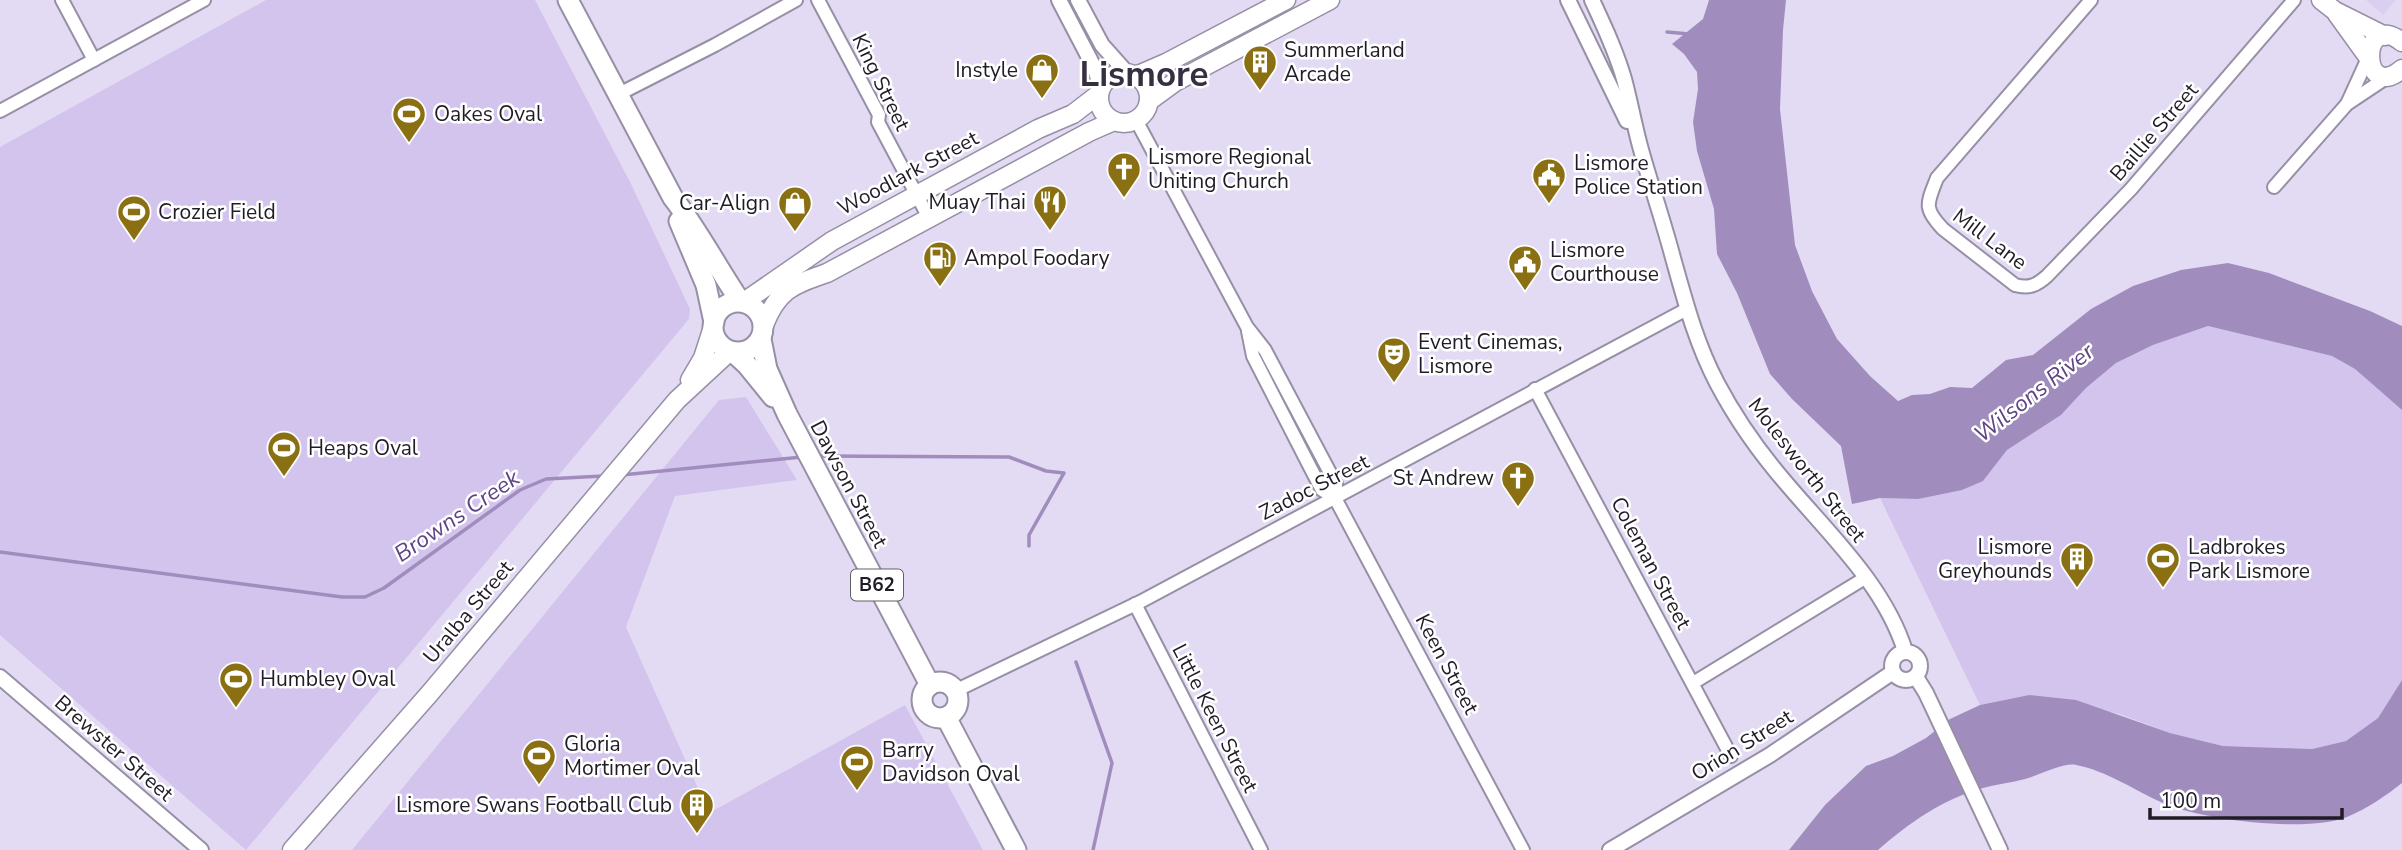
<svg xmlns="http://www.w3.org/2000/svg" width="2402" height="850" viewBox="0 0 2402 850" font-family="'Nunito Sans',sans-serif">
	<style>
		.built { fill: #dacfee }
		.green { fill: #d3c4ed }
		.water { fill: #a08dbe }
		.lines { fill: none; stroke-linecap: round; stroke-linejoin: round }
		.stream { stroke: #a08dbe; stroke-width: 3.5 }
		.minor-casing { stroke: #978fa5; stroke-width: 16 }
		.tertiary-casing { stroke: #978fa5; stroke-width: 18 }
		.secondary-casing { stroke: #978fa5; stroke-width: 21 }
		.primary-casing { stroke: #978fa5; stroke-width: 23 }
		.minor { stroke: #fff; stroke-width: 12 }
		.tertiary { stroke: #fff; stroke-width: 14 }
		.secondary { stroke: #fff; stroke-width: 18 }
		.primary { stroke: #fff; stroke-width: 19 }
		.labels { text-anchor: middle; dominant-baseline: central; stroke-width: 5; stroke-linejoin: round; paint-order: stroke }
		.shield { fill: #fff; stroke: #636066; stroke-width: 2 }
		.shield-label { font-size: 19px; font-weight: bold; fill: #201c25 }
		.poi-label { font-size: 21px; fill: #201c25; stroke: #fff; text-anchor: start }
		.street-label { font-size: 21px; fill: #201c25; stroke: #fff }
		.water-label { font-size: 23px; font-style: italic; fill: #5e4483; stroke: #fff }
		.town-label { font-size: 35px; font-weight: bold; fill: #362f42; stroke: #fff }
	</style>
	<rect width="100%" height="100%" fill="#e3dbf3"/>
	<path class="built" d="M2366 0H2396L2383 15Z"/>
	<g class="green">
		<path d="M266 0H535L631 184 690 309 689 319 246 850 0 635V147Z"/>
		<path d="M2208 326 2332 356 2355 369 2402 410V680L2378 718 2346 741 2312 749 2223 746 2170 733 2120 714 2029 695 1980 705 1880 498 1918 499 1983 481 2007 450 2061 415 2086 388 2116 363 2153 345Z"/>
		<path d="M746 397 797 480 675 496 626 627 709 813 905 705 983 850H352L719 400Z"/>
	</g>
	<g class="water">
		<path d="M1709 0H1786L1783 30 1780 109 1795 245 1812 291 1837 339 1870 376 1898 401 1912 395 1930 394 1950 387 1972 388 2006 360 2033 355 2091 309 2133 286 2181 270 2228 263 2269 273 2370 311 2402 326V410L2355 369 2332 356 2208 326 2153 345 2116 363 2086 388 2061 415 2007 450 1983 481 1962 490 1918 499 1880 498 1852 504 1841 446 1792 399 1770 374 1737 293 1717 254 1714 209 1697 151 1693 122 1698 89 1697 72 1684 54 1672 44 1703 19Z"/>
		<path d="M2402 680V783C2386 796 2366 809 2347 817 2308 833 2202 820 2163 803 2134 790 2107 771 2076 765 2064 762 2037 776 2025 779 2011 783 1997 784 1983 788 1943 799 1909 823 1878 850H1789L1825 805 1866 766 1893 756 1926 738 1950 719 1980 705 2029 695 2076 700 2170 733 2223 746 2312 749 2346 741 2378 718Z"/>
	</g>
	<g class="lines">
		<g class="stream">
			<path d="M1667 32 1689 34"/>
			<path d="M817 456 1009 457 1046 471 1064 473 1029 535V546"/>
			<path d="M622 475 802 457"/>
			<path d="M0 552 342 597H365L384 588 520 490 546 479 603 476"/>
			<path d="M1076 662 1112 763 1093 850"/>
		</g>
		<g class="minor-casing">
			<g id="minor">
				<path d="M62 0 94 60"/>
				<path d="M818 0 879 115 878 122 929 218"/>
				<path d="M2091 0 1937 178C1927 204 1923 208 1943 229L2015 285C2029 289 2037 285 2047 276L2131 189 2294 0"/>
				<path d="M617 95 715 45 796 0"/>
				<path d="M2347 104 2368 58"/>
				<path d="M0 111 204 0"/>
				<path d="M1136 120 1247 327 1265 350 1336 484 1335 498 1523 850"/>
				<path d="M2274 187 2347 104 2389 76"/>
				<path d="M1248 331 1253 356 1310 467 1322 490 1335 498"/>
				<path d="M1535 389 1731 756"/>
				<path d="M1135 604 1261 850"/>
				<path d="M1693 683 1865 578"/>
				<path d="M955 691 1140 602 1687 309"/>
			</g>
		</g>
		<g class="tertiary-casing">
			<g id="tertiary">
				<path d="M1059 0 1095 69 1101 88"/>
				<path d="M1078 0 1102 45 1127 73"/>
				<path d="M1568 0 1627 121"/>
				<path d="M1592 0C1604 26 1616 51 1624 79 1630 101 1634 124 1640 146 1650 183 1663 220 1673 258 1685 301 1696 343 1717 383 1736 419 1760 453 1786 483 1829 534 1885 586 1905 651"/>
				<circle cx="1906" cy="666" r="14"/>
				<path d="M0 677 201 850"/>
				<path d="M1916 677 1926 693 2000 850"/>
				<path d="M1610 850 1770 755 1893 672"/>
			</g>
		</g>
		<g class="secondary-casing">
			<g id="secondary">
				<path d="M2321 0 2335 11 2385 36"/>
				<path d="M2337 14 2368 57"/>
				<path d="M2402 42C2359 9 2360 104 2402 69"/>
				<circle cx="1124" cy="98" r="25"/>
				<path d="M1136 76 1166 63 1286 0"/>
				<path d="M1149 101 1175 82 1330 0"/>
				<path d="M744 302 832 241 1038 129 1073 114 1099 94"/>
				<path d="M764 325C778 289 793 285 827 273L1089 132 1114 121"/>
				<path d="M690 380 703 358 713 327"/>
				<path d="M292 850 430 693 677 400 730 351"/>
			</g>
		</g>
		<g class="primary-casing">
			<g id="primary">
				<path d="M568 0 673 198C698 230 717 267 740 301"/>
				<path d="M679 221 706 285 714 322"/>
				<circle cx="738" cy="327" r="25"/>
				<path d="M761 339 767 369 787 414 930 685"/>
				<path d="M733 352 747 365 773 397"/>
				<circle cx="940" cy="700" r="18"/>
				<path d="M946 717 1016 850"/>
			</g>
		</g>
		<use href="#minor" class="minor"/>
		<use href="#tertiary" class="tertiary"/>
		<use href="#secondary" class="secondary"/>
		<use href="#primary" class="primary"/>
	</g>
	<defs>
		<g id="building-pin" transform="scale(1.75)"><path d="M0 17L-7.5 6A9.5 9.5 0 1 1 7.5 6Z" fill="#8a7012" stroke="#fff"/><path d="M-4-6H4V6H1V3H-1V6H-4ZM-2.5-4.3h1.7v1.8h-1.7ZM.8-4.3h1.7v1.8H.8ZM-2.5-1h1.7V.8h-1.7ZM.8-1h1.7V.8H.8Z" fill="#fff"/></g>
		<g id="shop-pin" transform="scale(1.75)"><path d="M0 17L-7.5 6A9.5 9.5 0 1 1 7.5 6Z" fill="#8a7012" stroke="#fff"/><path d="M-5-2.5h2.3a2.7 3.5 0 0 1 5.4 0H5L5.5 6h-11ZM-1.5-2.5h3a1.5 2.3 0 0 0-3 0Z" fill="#fff"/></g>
		<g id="stadium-pin" transform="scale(1.75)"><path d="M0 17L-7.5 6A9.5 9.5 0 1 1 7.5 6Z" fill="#8a7012" stroke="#fff"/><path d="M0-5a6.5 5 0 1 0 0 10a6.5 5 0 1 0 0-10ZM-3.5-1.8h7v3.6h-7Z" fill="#fff"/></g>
		<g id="church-pin" transform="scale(1.75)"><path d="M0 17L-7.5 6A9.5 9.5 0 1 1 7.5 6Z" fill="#8a7012" stroke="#fff"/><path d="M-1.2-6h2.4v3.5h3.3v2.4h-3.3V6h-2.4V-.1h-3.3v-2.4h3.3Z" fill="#fff"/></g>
		<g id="civic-pin" transform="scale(1.75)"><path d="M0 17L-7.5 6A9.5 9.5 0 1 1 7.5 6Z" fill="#8a7012" stroke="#fff"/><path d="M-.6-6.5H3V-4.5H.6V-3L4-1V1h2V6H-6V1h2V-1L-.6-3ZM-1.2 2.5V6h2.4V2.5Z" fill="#fff"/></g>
		<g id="restaurant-pin" transform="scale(1.75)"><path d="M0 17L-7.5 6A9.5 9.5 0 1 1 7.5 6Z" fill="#8a7012" stroke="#fff"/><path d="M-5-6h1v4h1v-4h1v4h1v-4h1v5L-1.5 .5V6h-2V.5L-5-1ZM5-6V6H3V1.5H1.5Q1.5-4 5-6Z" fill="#fff"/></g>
		<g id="fuel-pin" transform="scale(1.75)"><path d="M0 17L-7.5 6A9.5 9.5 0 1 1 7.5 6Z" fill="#8a7012" stroke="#fff"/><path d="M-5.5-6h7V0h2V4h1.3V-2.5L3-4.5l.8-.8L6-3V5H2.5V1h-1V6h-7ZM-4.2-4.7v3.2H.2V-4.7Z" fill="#fff"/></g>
		<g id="theatre-pin" transform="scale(1.75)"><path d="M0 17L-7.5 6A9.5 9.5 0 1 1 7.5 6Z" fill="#8a7012" stroke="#fff"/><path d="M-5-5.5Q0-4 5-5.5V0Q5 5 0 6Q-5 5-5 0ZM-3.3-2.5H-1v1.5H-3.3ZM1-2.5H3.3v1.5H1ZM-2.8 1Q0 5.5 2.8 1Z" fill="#fff"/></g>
	</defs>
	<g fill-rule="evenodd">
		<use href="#building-pin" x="1260" y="62"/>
		<use href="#shop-pin" x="1042" y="70"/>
		<use href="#stadium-pin" x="409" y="114"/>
		<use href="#church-pin" x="1124" y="169"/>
		<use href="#civic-pin" x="1549" y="175"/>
		<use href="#restaurant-pin" x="1050" y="202"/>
		<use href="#shop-pin" x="795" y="203"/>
		<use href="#stadium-pin" x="134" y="212"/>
		<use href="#fuel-pin" x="940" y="258"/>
		<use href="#civic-pin" x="1525" y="262"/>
		<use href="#theatre-pin" x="1394" y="354"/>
		<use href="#stadium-pin" x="284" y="448"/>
		<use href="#church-pin" x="1518" y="478"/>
		<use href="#building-pin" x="2077" y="559"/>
		<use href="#stadium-pin" x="2163" y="559"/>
		<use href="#stadium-pin" x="236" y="679"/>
		<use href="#stadium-pin" x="539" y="756"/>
		<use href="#stadium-pin" x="857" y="762"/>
		<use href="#building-pin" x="697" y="805"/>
	</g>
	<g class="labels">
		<rect class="shield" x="851" y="569.5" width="52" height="31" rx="5"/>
		<g class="shield-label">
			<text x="877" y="585">B62</text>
		</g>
		<g class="poi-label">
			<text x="1284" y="50">Summerland<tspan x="1284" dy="24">Arcade</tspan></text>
			<text x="1018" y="70" text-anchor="end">Instyle</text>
			<text x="434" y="114">Oakes Oval</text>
			<text x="1148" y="157">Lismore Regional<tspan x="1148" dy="24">Uniting Church</tspan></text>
			<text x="1574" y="163">Lismore<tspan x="1574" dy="24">Police Station</tspan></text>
			<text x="1026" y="202" text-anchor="end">Muay Thai</text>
			<text x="770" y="203" text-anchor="end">Car-Align</text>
			<text x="158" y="212">Crozier Field</text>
			<text x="1550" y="250">Lismore<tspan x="1550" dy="24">Courthouse</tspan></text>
			<text x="964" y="258">Ampol Foodary</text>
			<text x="1418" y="342">Event Cinemas,<tspan x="1418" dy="24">Lismore</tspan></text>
			<text x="308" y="448">Heaps Oval</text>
			<text x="1494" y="478" text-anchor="end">St Andrew</text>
			<text x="2052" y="547" text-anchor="end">Lismore<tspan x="2052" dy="24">Greyhounds</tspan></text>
			<text x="2188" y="547">Ladbrokes<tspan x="2188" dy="24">Park Lismore</tspan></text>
			<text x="260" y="679">Humbley Oval</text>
			<text x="564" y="744">Gloria<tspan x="564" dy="24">Mortimer Oval</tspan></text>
			<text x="882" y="750">Barry<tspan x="882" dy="24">Davidson Oval</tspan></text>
			<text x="672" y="805" text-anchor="end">Lismore Swans Football Club</text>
		</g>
		<g class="street-label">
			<text transform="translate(881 82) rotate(64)">King Street</text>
			<text transform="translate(2154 132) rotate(-49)">Baillie Street</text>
			<text transform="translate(908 173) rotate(-28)">Woodlark Street</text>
			<text transform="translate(1990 239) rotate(37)">Mill Lane</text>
			<text transform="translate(1807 470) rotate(52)">Molesworth Street</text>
			<text transform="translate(849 484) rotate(62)">Dawson Street</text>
			<text transform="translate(1314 487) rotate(-27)">Zadoc Street</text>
			<text transform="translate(1651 563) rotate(62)">Coleman Street</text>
			<text transform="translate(468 612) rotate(-50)">Uralba Street</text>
			<text transform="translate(1447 664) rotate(62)">Keen Street</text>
			<text transform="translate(1215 718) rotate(63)">Little Keen Street</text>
			<text transform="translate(1742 745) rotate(-32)">Orion Street</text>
			<text transform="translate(114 748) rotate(41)">Brewster Street</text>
		</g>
		<g class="water-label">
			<text transform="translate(2034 393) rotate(-38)">Wilsons River</text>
			<text transform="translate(457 516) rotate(-34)">Browns Creek</text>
		</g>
		<g class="town-label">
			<text x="1144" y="74">Lismore</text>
		</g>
	</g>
	<path d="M2150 808v10h192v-10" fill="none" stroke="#201c25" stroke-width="3.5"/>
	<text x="2160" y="808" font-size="21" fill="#201c25" stroke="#ffffff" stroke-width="5" paint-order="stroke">100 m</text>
</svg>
